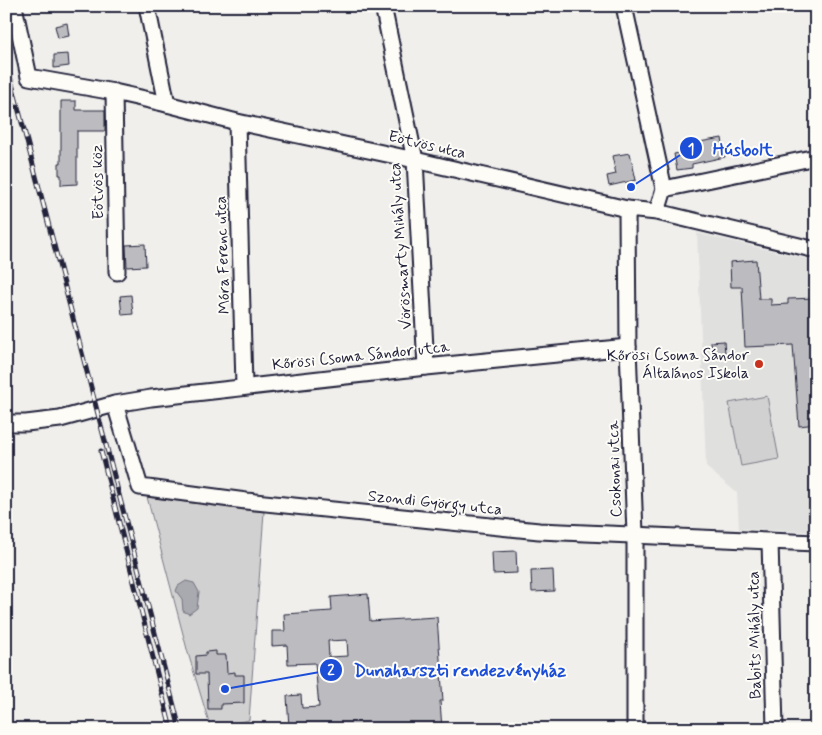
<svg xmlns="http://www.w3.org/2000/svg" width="822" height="735" viewBox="0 0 822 735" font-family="Mynerve,sans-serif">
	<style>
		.built { fill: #e0e0df }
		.green { fill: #d2d1d1; stroke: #7a7a86 }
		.water { fill: #a9a9b0; stroke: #737381 }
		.building { fill: #bcbcc0; stroke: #22223b; fill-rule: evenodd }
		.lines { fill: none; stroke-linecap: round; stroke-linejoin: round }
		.minor-casing { stroke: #22223b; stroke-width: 19 }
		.minor { stroke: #fdfcf7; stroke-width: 15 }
		.rail-casing { stroke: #22223b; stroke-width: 5 }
		.rail { stroke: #fdfcf7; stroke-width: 3; stroke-dasharray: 9; stroke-linecap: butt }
		.poi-dot { fill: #c8321e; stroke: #fdfcf7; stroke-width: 2 }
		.labels { text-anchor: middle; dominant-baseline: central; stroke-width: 4; stroke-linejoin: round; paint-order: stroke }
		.street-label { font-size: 16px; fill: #22223b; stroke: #fdfcf7 }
		.poi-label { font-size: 16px; fill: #22223b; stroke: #fdfcf7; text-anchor: end }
		.leader { fill: none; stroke: #1d4ed8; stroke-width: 2 }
		.callout-dot { fill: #1d4ed8; stroke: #fdfcf7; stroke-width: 2 }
		.mark-label { font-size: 15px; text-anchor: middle; font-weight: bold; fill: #fff }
		.callout-label { font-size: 18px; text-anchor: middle; font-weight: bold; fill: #1d4ed8; stroke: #fdfcf7; stroke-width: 4; stroke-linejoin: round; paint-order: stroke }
	</style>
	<rect width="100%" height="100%" fill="#f0efec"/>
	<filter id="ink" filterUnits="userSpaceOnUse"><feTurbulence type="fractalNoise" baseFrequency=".02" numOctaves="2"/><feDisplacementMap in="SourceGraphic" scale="10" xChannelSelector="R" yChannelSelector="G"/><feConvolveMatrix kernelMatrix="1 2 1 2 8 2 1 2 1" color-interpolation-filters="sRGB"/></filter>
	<g filter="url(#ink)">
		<path class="built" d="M697 233 816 261V532L739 529 737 493 706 467Z"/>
		<g class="green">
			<path d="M767 396 779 459 741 466 729 403Z"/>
			<path d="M147 497 264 512 249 720 211 729 188 653Z"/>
		</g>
		<path class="water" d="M186 581 194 583 199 592 197 608 189 614 183 611 182 599 176 591 178 586Z"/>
		<g class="building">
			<path d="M67 23 69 36 58 38 55 26Z"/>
			<path d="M68 54 69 66 54 68V55Z"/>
			<path d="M61 101H76V110H105V131H77V184L61 185V175H59V163H61Z"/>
			<path d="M722 138 725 157 692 164V168L677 170 674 154 689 151 688 144Z"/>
			<path d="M630 153 636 180 609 186 607 176 616 174 612 156Z"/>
			<path d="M145 244 146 266 127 267 126 245Z"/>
			<path d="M756 260 759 299H771V305L788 304V299L816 298V424L799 426 793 345 745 347 742 287H731L730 262Z"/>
			<path d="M131 295 133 314 122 315 120 296Z"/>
			<path d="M724 341 725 353 712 354 711 342Z"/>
			<path d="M516 551 517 573 493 574 492 552Z"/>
			<path d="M553 570 554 591 532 592 531 571Z"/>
			<path d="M368 594 370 621 437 617 443 701H440L442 729H310L309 725 289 727 287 696 301 695 302 708 319 707 315 663 288 664 287 645 272 646V631H285L284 614 332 611 331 597ZM347 640 348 656 329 657 328 641Z"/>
			<path d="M216 651V655H226L227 673 235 672V675H244V703L221 704V709H208L207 674H196V656L206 655V652Z"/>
		</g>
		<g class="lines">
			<g class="minor-casing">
				<g id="minor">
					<path d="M14 6 29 77 114 92 167 104 237 122 415 160 627 209 657 212 816 250"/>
					<path d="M147 6 167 104"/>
					<path d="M383 6 415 160 426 367"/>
					<path d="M624 6 664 189 657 212"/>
					<path d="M114 92 117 272"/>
					<path d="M237 122 244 386"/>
					<path d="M664 189 816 157"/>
					<path d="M627 209 628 347 635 534V729"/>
					<path d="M115 404 140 487 246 501 539 531 816 543"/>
					<path d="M6 423H26L60 419 115 404 151 398 426 367 628 347"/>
					<path d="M770 541 775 729"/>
				</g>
			</g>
			<use href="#minor" class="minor"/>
			<g class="rail-casing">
				<g id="rail">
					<path d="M6 61 180 729"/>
					<path d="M101 451 171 729"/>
				</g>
			</g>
			<use href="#rail" class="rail"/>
		</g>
	</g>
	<circle class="poi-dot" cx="759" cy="364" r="5"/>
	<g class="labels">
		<g class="street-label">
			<text transform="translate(427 145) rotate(13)">Eötvös utca</text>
			<text transform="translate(98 182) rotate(-91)">Eötvös köz</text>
			<text transform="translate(401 246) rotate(-94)">Vörösmarty Mihály utca</text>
			<text transform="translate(223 255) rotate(-92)">Móra Ferenc utca</text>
			<text transform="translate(361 356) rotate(-6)">Kőrösi Csoma Sándor utca</text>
			<text transform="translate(615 469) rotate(-92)">Csokonai utca</text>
			<text transform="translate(435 503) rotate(6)">Szondi György utca</text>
			<text transform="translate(755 635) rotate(-91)">Babits Mihály utca</text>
		</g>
		<g class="poi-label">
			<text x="749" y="355">Kőrösi Csoma Sándor<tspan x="749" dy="18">Általános Iskola</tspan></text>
		</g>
	</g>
	<path class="leader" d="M631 187L691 148M225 689L331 670"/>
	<g class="callout-dot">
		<circle cx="631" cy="187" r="5"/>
		<circle cx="225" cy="689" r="5"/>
		<circle cx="691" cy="148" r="12"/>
		<circle cx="331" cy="670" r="12"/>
	</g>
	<g class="mark-label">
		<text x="691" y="154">1</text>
		<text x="331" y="675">2</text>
	</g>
	<g class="callout-label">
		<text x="743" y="155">Húsbolt</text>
		<text x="460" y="676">Dunaharszti rendezvényház</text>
	</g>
	<rect width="822" height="735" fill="none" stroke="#fdfcf7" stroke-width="25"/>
	<rect x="12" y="12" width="797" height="710" fill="none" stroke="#22223b" stroke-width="2" filter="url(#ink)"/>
</svg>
